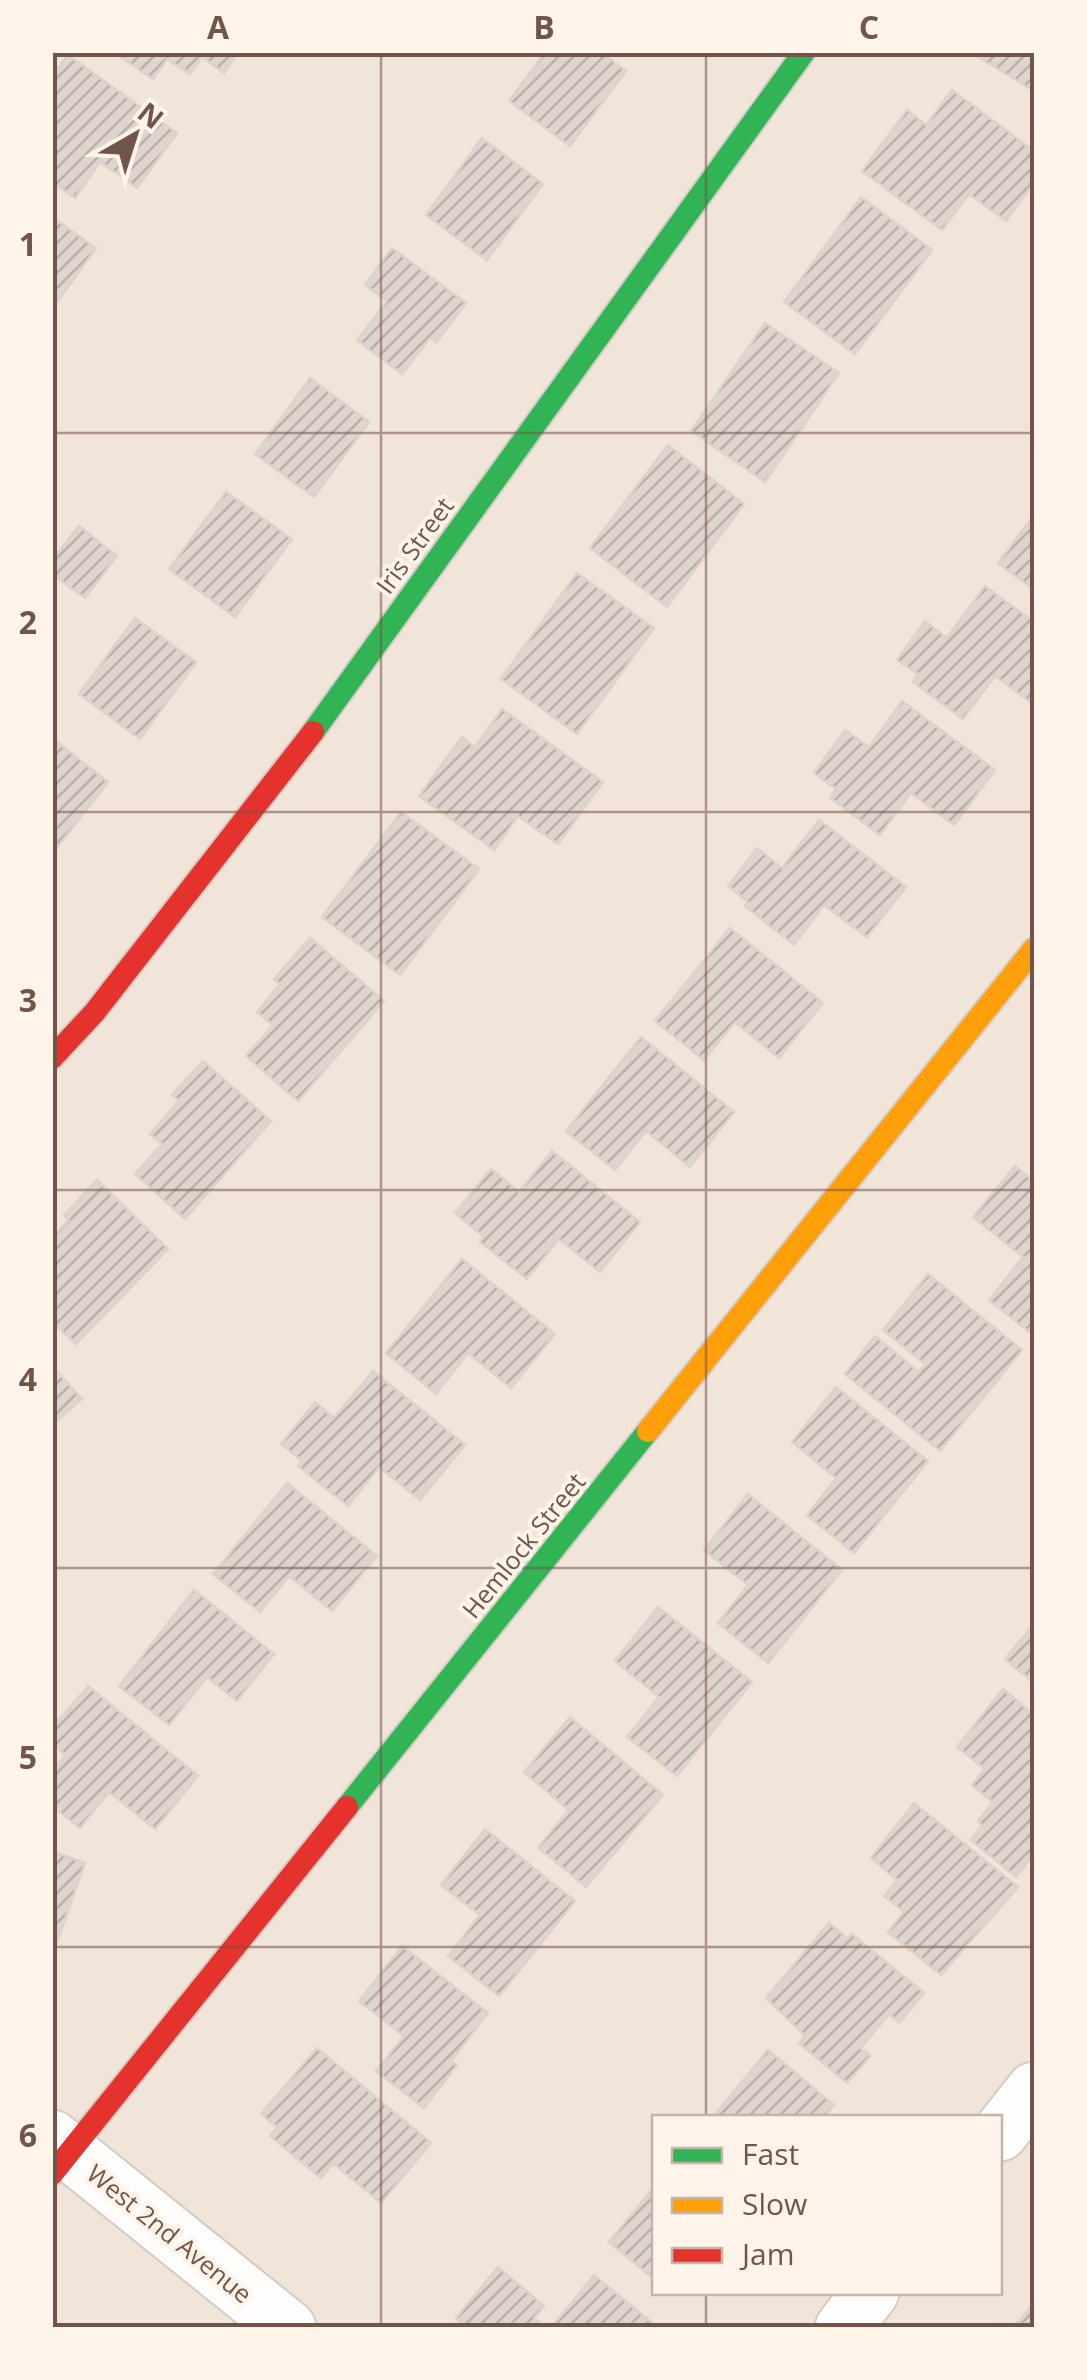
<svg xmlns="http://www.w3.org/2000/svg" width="1087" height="2380" viewBox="0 0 1087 2380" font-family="'Open Sans',sans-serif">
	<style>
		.residential { fill: #f1e4d9; fill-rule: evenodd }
		.building { fill: url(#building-hatch); stroke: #ded2cb; stroke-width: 2.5 }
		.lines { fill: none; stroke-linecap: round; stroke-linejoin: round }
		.street-casing { stroke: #d4cbc6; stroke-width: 59 }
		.fast-casing { stroke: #d5cbc6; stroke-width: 26 }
		.slow-casing { stroke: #d5cbc6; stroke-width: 26 }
		.jam-casing { stroke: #d5cbc6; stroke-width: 26 }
		.street { stroke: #fefdfc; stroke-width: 55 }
		.fast { stroke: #30b455; stroke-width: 22 }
		.slow { stroke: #ff9f0a; stroke-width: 22 }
		.jam { stroke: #e5322d; stroke-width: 22 }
		.grid { fill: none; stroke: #72554a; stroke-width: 2.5; stroke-opacity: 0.55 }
		.labels { text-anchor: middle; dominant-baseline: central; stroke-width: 8; stroke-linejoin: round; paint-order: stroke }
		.street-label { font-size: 25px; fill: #72554a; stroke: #fef4e9 }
		.neatline { fill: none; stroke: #72554a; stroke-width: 4 }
		.grid-label { font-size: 32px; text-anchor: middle; font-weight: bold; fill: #72554a }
	</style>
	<defs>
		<pattern id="building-hatch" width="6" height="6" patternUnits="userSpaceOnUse" patternTransform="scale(2.5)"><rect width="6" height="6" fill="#dfd5ce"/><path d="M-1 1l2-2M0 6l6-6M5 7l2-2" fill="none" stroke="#b9b0a9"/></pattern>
	</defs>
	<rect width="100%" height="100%" fill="#f5efe9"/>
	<path class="residential" d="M52 53H1034V2327H53ZM654 2118H1000V2292H654Z"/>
	<g class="building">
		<path d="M113 52H238L224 73 202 57 190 74 167 59 153 79Z"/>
		<path d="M545 52H601L626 71 570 146 509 101Z"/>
		<path d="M970 52H1034V91Z"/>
		<path d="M68 55 177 133 137 188 100 162 75 198 52 182V76Z"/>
		<path d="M952 90 1034 151V182L1006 221 969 194 942 230 862 171 907 110 926 125Z"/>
		<path d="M482 138 543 184 487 260 426 215Z"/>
		<path d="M861 197 932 250 855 354 784 302Z"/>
		<path d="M52 217 96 248 56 304 52 302Z"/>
		<path d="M392 248 466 303 436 343 430 338 402 374 357 340 387 301 365 285Z"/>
		<path d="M765 323 839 373 765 482 691 431Z"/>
		<path d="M310 378 369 422 314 497 255 454Z"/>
		<path d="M668 445 744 504 667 607 590 548Z"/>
		<path d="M226 492 292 539 235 617 169 569Z"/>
		<path d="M1034 515V590L998 563Z"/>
		<path d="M79 526 117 556 85 598 52 574V560Z"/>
		<path d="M577 573 654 628 577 734 501 679Z"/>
		<path d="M985 586 1034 622V705L995 676 963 719 913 682 918 674 897 660 925 621 947 638Z"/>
		<path d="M135 618 196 662 140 739 79 694Z"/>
		<path d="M902 701 995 770 954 825 911 793 880 835 830 798 836 789 814 773 845 730 869 747Z"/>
		<path d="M502 709 603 782 558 844 518 816 494 850 419 796 462 737 475 747Z"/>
		<path d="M52 738 108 782 52 854Z"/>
		<path d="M401 812 479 869 400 975 322 917Z"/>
		<path d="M819 820 906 887 867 937 824 905 794 945 745 906 748 902 728 886 757 848 782 868Z"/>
		<path d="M730 928 823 1003 779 1058 735 1022 704 1060 655 1021Z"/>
		<path d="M310 938 384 1001 298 1101 246 1056 273 1025 257 1012 280 984 274 979Z"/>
		<path d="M641 1037 734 1112 690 1167 646 1131 615 1170 566 1131Z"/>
		<path d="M203 1061 271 1121 185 1219 135 1174 162 1144 150 1134 179 1101 172 1095Z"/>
		<path d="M552 1151 640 1222 600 1272 559 1239 527 1279 480 1242 484 1237 455 1213 491 1169 519 1192Z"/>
		<path d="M1015 1166 1034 1181V1336L989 1300 1023 1257 973 1217Z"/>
		<path d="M97 1180 168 1249 76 1344 52 1322V1237L69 1220 64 1215Z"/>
		<path d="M462 1259 555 1334 511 1388 468 1353 436 1394 386 1353Z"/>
		<path d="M928 1274 1022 1350 940 1451 845 1374 875 1336 919 1372 925 1364 883 1330Z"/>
		<path d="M52 1366 82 1399 52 1425Z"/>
		<path d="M373 1371 465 1445 420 1500 379 1467 348 1506 298 1466 302 1461 281 1444 315 1402 334 1418Z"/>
		<path d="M836 1387 928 1461 854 1553 807 1515 836 1478 792 1442Z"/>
		<path d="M287 1483 377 1556 332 1611 289 1576 260 1612 213 1574Z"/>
		<path d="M748 1494 842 1570 768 1663 718 1623 748 1585 704 1550Z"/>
		<path d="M194 1590 274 1654 237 1701 207 1677 169 1725 119 1686Z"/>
		<path d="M658 1607 752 1682 677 1776 627 1737 659 1697 615 1661Z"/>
		<path d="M1034 1624V1683L1005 1659Z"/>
		<path d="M88 1686 198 1776 155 1829 109 1792 80 1828 52 1806V1771L66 1755 52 1744V1728Z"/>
		<path d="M1003 1689 1034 1715V1854L1016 1877 971 1840 982 1825 978 1821 993 1802 972 1785 985 1769 957 1747Z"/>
		<path d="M570 1717 663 1795 586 1887 538 1847 569 1810 524 1772Z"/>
		<path d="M914 1803 1018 1887 941 1975 888 1932 904 1912 884 1896 897 1880 871 1858Z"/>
		<path d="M485 1829 575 1901 499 1996 448 1956 480 1915 441 1885Z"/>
		<path d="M52 1851 85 1863 57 1942 52 1940Z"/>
		<path d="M829 1923 848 1939 852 1934 924 1993 899 2023 889 2014 861 2048 870 2056 847 2083 799 2043 805 2036 766 1998Z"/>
		<path d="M402 1946 488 2013 451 2061 457 2065 424 2108 376 2071 404 2036 359 2001Z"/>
		<path d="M317 2048 431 2143 381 2203 333 2163 321 2178 270 2136 277 2127 261 2114Z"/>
		<path d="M768 2050 834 2105 824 2118H712Z"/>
		<path d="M654 2187V2279L609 2242Z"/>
		<path d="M498 2267 544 2306 534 2318 545 2328H468L456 2318Z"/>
		<path d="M594 2275 655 2325 652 2328H551Z"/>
		<path d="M1034 2303V2328H1013Z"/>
	</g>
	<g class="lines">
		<g class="street-casing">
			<g id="street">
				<path d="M1000 2133 1034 2090"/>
				<path d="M52 2138 288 2328"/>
				<path d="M843 2328 871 2292"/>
			</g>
		</g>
		<g class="fast-casing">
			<g id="fast">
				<path d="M313 732 804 52"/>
				<path d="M347 1807 648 1431"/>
			</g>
		</g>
		<g class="slow-casing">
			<path id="slow" d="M648 1431 1034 949"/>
		</g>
		<g class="jam-casing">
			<g id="jam">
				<path d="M52 1058 94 1013 313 732"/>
				<path d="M52 2174 347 1807"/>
			</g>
		</g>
		<use href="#street" class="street"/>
		<use href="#fast" class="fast"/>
		<use href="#slow" class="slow"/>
		<use href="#jam" class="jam"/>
	</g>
	<path class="grid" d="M381 52V2328M706 52V2118M52 433H1034M52 812H1034M52 1190H1034M52 1568H1034M52 1947H1034M706 2292V2328"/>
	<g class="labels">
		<g class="street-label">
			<text transform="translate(414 545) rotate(-54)">Iris Street</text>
			<text transform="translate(523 1545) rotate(-51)">Hemlock Street</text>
			<text transform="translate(170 2233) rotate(39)">West 2nd Avenue</text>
		</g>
	</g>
	<rect width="1087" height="2380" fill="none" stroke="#fef4e9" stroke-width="110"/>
	<rect x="652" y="2115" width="350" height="180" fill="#fef4e9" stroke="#c6b4a9" stroke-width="2.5"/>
	<rect x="672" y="2148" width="50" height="15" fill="#30b455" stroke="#c6b4a9" stroke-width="2.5"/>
	<text x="742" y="2165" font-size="30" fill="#72554a">Fast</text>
	<rect x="672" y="2198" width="50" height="15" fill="#ff9f0a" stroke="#c6b4a9" stroke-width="2.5"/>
	<text x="742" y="2215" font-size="30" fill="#72554a">Slow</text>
	<rect x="672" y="2248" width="50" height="15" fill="#e5322d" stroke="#c6b4a9" stroke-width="2.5"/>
	<text x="742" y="2265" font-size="30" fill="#72554a">Jam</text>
	<g transform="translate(135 135) rotate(39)" stroke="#fef4e9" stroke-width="8" paint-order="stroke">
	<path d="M0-8L18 38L0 25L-18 38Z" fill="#72554a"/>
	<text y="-15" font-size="28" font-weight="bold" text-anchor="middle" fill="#72554a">N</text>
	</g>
	<rect x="55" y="55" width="977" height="2270" class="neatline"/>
	<g class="grid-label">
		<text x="218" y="39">A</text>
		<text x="544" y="39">B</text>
		<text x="869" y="39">C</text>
		<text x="28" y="256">1</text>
		<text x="28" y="634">2</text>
		<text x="28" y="1012">3</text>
		<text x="28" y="1391">4</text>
		<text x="28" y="1769">5</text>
		<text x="28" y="2147">6</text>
	</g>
</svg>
